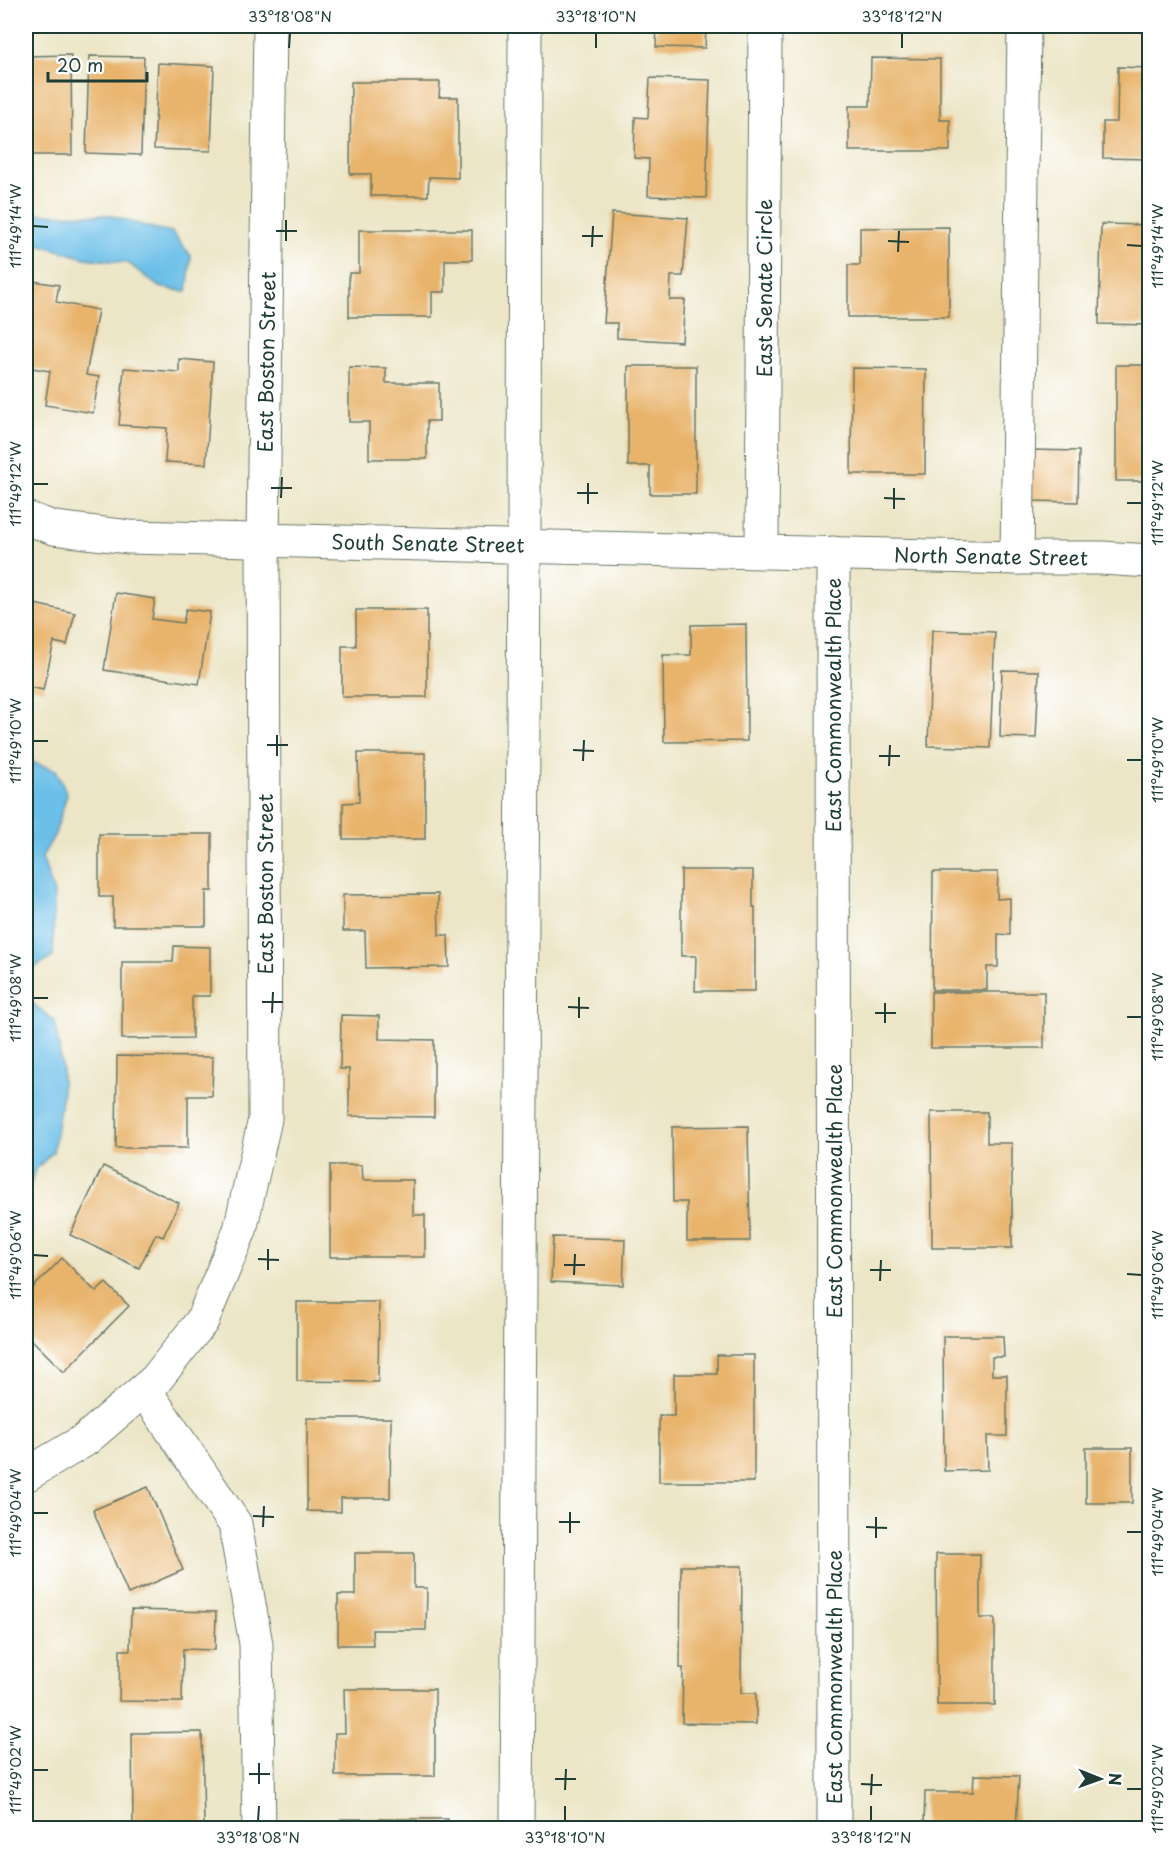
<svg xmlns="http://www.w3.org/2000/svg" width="1175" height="1854" viewBox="0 0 1175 1854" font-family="'Playpen Sans',sans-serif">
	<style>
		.water { fill: #6cbfe8; stroke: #467e8e; stroke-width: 1.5 }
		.building { fill: #e8b36b }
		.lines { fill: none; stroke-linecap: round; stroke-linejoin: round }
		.minor-casing { stroke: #677867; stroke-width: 35 }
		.minor { stroke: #fff; stroke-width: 33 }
		.ticks { fill: none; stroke: #1f3d34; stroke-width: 2 }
		.labels { text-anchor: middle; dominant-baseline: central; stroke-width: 5; stroke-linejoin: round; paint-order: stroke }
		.street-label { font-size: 20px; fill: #1f3d34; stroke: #fff }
		.neatline { fill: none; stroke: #1f3d34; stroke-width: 2 }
		.ticks-label { font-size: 15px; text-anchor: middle; fill: #1f3d34 }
	</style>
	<rect width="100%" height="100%" fill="#fff"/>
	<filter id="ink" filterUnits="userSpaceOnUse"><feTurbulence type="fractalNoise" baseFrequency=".0167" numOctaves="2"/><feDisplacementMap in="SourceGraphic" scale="12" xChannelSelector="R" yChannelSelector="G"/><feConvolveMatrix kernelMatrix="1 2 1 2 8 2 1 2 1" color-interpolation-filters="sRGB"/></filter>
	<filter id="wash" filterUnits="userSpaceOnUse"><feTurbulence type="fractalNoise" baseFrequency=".008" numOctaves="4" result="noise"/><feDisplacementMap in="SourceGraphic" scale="24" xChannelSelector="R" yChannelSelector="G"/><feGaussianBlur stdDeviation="1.35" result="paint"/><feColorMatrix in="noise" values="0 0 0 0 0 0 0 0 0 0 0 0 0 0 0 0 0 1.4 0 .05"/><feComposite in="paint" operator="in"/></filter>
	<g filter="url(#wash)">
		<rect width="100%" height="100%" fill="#ece5c6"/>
		<g class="water">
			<path d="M26 214 109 215 148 227 172 232 191 256 187 292 159 287 128 263 85 258 41 245H26Z"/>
			<path d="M26 760 56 770 67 794 55 834 42 857 54 893 53 957 26 972Z"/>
			<path d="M26 978 28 1000 55 1021 62 1069V1096L53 1152 37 1168 26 1194Z"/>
			<path d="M26 1617 36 1668 26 1715Z"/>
		</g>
		<g id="blocks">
			<g class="building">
				<rect x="352" y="26" width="89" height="3"/>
				<path d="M657 26H706L705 48 656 47Z"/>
				<path d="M71 55 72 155H26V56Z"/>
				<path d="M89 56 144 57 141 155 86 153Z"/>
				<path d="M871 58 940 59V120H950V151H849V106H870Z"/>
				<path d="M158 63 214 66 211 151 154 149Z"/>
				<path d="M1118 67 1150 68V159L1103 158V122H1117Z"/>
				<path d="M650 78 710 80 706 198 648 196 649 159 634 158 635 117 648 118Z"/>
				<path d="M351 82H440L439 97H458V178L429 177 428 196H371V174H350Z"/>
				<path d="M612 213 688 218 683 276H671L670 300H685L682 342 617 338V323H604Z"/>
				<path d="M1101 224 1150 225V325L1099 324Z"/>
				<path d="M949 227V317H848V265H860V228Z"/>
				<path d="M359 230H472V260H445V292H432V317H349V273H359Z"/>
				<path d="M26 280 59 285 56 302 98 310 86 375 99 377 93 413 45 405 50 371 26 367Z"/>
				<path d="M179 359 213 362 206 464 165 462 167 428 119 425 124 368 179 372Z"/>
				<rect x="1116" y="365" width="34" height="116"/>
				<path d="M628 366H696V494H650V466H628Z"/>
				<path d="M349 367 386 368V383H439V421H427V459H369V422H349Z"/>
				<path d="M852 368 926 369 925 474H851Z"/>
				<path d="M1030 450 1079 451 1078 502 1029 501Z"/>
				<path d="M116 593 155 599 152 619 183 623 186 609 210 612 199 684 104 670Z"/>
				<path d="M26 602 75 613 67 645 54 642 43 690 26 686Z"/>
				<path d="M356 610H427V697H342V646H356Z"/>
				<path d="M746 624 747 741 664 742 663 655H691V625Z"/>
				<path d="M932 630 995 632 990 748 928 746Z"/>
				<path d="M1002 670 1039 671 1036 738 1000 737Z"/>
				<path d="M358 753H425V839H343V803L359 802Z"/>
				<path d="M99 834H212V891H206V926H113V897H99Z"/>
				<path d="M681 870H753V907H755V991H695L696 956H681Z"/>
				<path d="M933 872H998L997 899 1010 898V935L998 934V967H987V990H932Z"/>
				<path d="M438 894 439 935H448L449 967 366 968 365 931H343V895Z"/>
				<path d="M174 946 210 947V996H192V1038L122 1039V962H173Z"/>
				<rect x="931" y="992" width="113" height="56"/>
				<path d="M341 1015 379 1016V1039L434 1040V1117L349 1116V1069H340Z"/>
				<path d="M117 1056 213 1057 212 1096H188V1148H116Z"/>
				<path d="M931 1112H987V1143H1012V1248H932Z"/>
				<path d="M748 1126 750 1241H687V1202H673L672 1127Z"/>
				<path d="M330 1165H362L363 1180H413V1215H425V1257H330Z"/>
				<path d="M103 1166 179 1203 163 1237 156 1234 139 1268 70 1235Z"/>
				<path d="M553 1237 625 1239 623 1285 551 1282Z"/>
				<path d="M62 1258 96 1292 106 1283 129 1306 64 1372 26 1334V1295Z"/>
				<path d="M297 1302H379L378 1382 297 1381Z"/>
				<path d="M943 1336H1003L1004 1357H992V1375H1007V1436H987L988 1470 944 1471Z"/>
				<path d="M717 1355H754V1482H659V1416H674V1374H717Z"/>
				<path d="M307 1418H391L390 1498H341V1512L307 1511Z"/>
				<rect x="1086" y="1448" width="46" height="55"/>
				<path d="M148 1487 183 1570 128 1594 93 1510Z"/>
				<path d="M355 1553H414V1588H427L426 1630H372L373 1645H338V1595H355Z"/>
				<path d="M936 1554H980V1618H995V1705H937Z"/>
				<path d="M681 1566H742L741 1693H756V1724L682 1723 683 1668H680Z"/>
				<path d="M131 1610 216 1612 215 1650 183 1649 182 1702 119 1701 120 1650H130Z"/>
				<path d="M344 1689H435V1776H335V1733H345Z"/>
				<path d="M202 1732 204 1826H133L132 1733Z"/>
				<path d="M974 1775 1019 1776 1016 1828H942V1825H924L925 1792H973Z"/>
				<rect x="341" y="1819" width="107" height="9"/>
			</g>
		</g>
	</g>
	<g filter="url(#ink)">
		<use href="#blocks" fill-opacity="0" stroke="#677867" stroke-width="1.5"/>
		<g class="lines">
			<g class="minor-casing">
				<g id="minor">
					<path d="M26 518 54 528 129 537 1017 558H1102L1150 561"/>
					<path d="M762 551 765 26"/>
					<path d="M833 553 834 1828"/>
					<path d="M1017 558 1024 26"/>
					<path d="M26 1475 85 1440 153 1382"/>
					<path d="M259 1828 256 1644 235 1524 146 1392 202 1321 240 1230 265 1119 263 539 270 26"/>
					<path d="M517 1828 524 545 525 26"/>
				</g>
			</g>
			<use href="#minor" class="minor"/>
		</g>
	</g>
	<path class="ticks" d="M289 48 290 33M596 48V33M902 48V33M33 226 48 227M276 231H297M582 236H603M286 241V220M888 241 909 242M1127 245 1142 246M592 247 593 226M898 252 899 231M33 484H48M271 488H292M577 493H598M281 498 282 477M884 498 905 499M1127 503H1142M588 504V483M894 509V488M33 741H48M267 745H288M573 750 594 751M277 756V735M879 756H900M1127 760H1142M583 761 584 740M889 766 890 745M33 998H48M262 1002H283M568 1007 589 1008M272 1013 273 992M875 1013H896M1127 1017H1142M579 1018V997M885 1023V1003M33 1255 48 1256M258 1259 279 1260M564 1265H585M268 1270V1249M870 1270H891M1127 1274 1142 1275M574 1275 575 1254M880 1281 881 1260M33 1513H48M253 1516 274 1517M559 1522H580M263 1527 264 1506M866 1527 887 1528M1127 1532H1142M570 1533V1512M876 1538V1517M33 1770H48M249 1774H270M555 1779H576M259 1784V1763M861 1784 882 1785M1127 1789H1142M565 1790 566 1769M871 1795 872 1774M258 1821 259 1806M565 1821V1806M871 1821V1806"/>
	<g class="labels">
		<g class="street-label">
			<text transform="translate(764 288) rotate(-90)">East Senate Circle</text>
			<text transform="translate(266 362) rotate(-89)">East Boston Street</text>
			<text transform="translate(428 543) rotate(1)">South Senate Street</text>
			<text transform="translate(991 556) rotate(1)">North Senate Street</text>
			<text transform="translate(833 705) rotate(-90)">East Commonwealth Place</text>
			<text transform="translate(265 884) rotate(-90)">East Boston Street</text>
			<text transform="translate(834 1191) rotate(-90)">East Commonwealth Place</text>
			<text transform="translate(834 1677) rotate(-90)">East Commonwealth Place</text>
		</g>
	</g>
	<rect width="1175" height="1854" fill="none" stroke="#fff" stroke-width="66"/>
	<g transform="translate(1100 1779) rotate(91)" stroke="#ffffff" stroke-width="4.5" paint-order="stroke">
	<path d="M0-4.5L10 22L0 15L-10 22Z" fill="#1f3d34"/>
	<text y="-9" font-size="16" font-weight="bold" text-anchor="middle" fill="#1f3d34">N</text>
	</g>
	<path d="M48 72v9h99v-9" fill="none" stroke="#1f3d34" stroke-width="3"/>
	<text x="57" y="72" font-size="18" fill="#1f3d34" stroke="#ffffff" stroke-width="4.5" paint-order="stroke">20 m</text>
	<rect x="33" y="33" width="1109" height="1788" class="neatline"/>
	<g class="ticks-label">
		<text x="290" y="22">33°18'08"N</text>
		<text x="596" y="22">33°18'10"N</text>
		<text x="902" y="22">33°18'12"N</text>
		<text transform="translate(16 226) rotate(-90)" y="5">111°49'14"W</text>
		<text transform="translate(1158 246) rotate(-90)" y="5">111°49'14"W</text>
		<text transform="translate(16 484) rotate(-90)" y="5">111°49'12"W</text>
		<text transform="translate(1158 503) rotate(-90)" y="5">111°49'12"W</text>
		<text transform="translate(16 741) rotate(-90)" y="5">111°49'10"W</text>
		<text transform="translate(1158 760) rotate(-90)" y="5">111°49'10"W</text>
		<text transform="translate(16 998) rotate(-90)" y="5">111°49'08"W</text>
		<text transform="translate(1158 1017) rotate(-90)" y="5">111°49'08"W</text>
		<text transform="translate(16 1255) rotate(-90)" y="5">111°49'06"W</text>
		<text transform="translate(1158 1275) rotate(-90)" y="5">111°49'06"W</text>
		<text transform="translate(16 1513) rotate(-90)" y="5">111°49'04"W</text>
		<text transform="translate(1158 1532) rotate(-90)" y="5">111°49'04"W</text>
		<text transform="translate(16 1770) rotate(-90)" y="5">111°49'02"W</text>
		<text transform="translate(1158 1789) rotate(-90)" y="5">111°49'02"W</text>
		<text x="258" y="1843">33°18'08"N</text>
		<text x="565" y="1843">33°18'10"N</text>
		<text x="871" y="1843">33°18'12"N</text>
	</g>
</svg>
